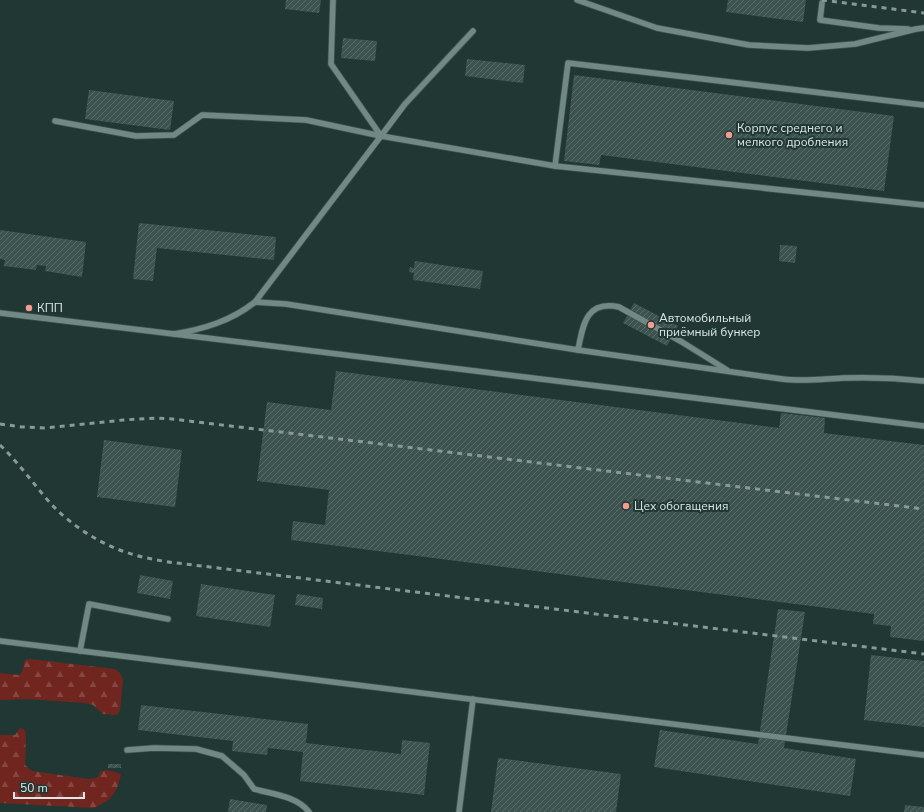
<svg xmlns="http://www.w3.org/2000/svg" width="924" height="812" viewBox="0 0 924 812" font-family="'Nunito Sans',sans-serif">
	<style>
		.forest { fill: url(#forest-firs) }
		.building { fill: url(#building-hatch) }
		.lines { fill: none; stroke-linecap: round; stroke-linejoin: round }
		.service-casing { stroke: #405350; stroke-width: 7 }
		.service { stroke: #718985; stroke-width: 5.5 }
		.rail { stroke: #889996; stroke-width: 3; stroke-dasharray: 5 5; stroke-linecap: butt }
		.poi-dot { fill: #f59c91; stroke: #213733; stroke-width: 1.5 }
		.labels { text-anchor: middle; stroke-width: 4; stroke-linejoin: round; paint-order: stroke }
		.poi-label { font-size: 12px; fill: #dbe8e6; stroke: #213733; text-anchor: start }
	</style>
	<defs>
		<pattern id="forest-firs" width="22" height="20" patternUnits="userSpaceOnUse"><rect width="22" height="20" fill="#71251f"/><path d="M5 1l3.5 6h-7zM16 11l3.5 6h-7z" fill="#854540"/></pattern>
		<pattern id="building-hatch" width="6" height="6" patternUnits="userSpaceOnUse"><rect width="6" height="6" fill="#3d534f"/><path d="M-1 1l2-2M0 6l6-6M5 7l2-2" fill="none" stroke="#586c68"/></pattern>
	</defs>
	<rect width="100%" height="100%" fill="#213733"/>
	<g class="forest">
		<path d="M30,659L115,669L120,673L123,680L120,710L117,715L103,714L93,705L85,703L27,699L0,700V673L19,675L22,672L25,660Z"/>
		<path d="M20,728L24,729L26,734L25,765L32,771L89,779L95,778L99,776L100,772C107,768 114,772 121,774C117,793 112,800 94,808L0,803V735H15Z"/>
	</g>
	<g class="building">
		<path d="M286,0H321L319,13L285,9Z"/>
		<path d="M728,0H806L803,22L726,12Z"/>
		<path d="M343,38L377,41L375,61L341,58Z"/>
		<path d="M467,59L525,65L523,83L465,76Z"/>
		<path d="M574,75L894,116L884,191L601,155L599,165L564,161Z"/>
		<path d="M89,90L174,101L170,130L85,119Z"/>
		<path d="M139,223L276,237L274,260L157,248L153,281L133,279Z"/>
		<path d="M0,230L86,242L82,277L45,271L46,266L37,265L36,270L4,266L5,260L0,259Z"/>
		<path d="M780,245L797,246L795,263L779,261Z"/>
		<path d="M415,261L483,271L480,289L413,280L414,273L409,272L410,267L414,268Z"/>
		<path d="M634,303L678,326L667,346L623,323Z"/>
		<path d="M27,304L33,305L32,312L25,311Z"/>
		<path d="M336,371L779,428L781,413L825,418L824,433L924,445V641L890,637L891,626L873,624L874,614L291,540L293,521L325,525L329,490L257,481L267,402L331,410Z"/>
		<path d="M104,440L182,450L175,507L97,497Z"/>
		<path d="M140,575L173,581L170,599L137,593Z"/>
		<path d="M201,584L275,595L270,627L196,616Z"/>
		<path d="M297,594L323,598L322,609L295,605Z"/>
		<path d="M778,609L805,612L784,748L856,759L850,796L654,767L660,730L758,744Z"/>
		<path d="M871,655L924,661V727L864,720Z"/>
		<path d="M141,705L308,724L306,743L401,754L402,740L430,743L424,795L300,781L303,752L268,748L267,755L232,751L233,741L138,730Z"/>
		<path d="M498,758L621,774L616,812H491Z"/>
		<rect x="108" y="764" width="13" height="4"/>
		<path d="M230,799L267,805L266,812H228Z"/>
		<path d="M905,805L924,807V812H904Z"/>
	</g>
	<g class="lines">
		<g class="service-casing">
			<g id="service">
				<path d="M333,0L331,64L381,136"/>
				<path d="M577,0L657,28L749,45L808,48L855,44L916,29L924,28"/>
				<path d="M822,3L820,20L879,28L908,29"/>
				<path d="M55,121L136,136L174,135L202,115L306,120L381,136L555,166L924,205"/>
				<path d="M555,166L568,63L924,105"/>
				<path d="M255,302L286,304L578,350L782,379C803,382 822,379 843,378C871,377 897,378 924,381"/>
				<path d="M0,313L174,334C204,329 231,321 255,302L381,136L405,104L473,31"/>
				<path d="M174,334L924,426"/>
				<path d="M578,350C583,325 586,300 619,307L682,342L727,370"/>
				<path d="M0,641L924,755"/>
				<path d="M80,651L89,604L168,619"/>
				<path d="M127,750L154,748L196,749L222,756L244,775L254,789C272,794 297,796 309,812"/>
				<path d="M459,812L473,699"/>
			</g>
		</g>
		<use href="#service" class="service"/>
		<g class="rail">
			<path d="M822,0L924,13"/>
			<path d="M0,424L22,427L46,428L123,420L157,418L172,419L924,509"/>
			<path d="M0,445C19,463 34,485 52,505C77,531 112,551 147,558C157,560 167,562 177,563L924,654"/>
		</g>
	</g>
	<g class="poi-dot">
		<circle cx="729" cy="135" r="4"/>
		<circle cx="29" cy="308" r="4"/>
		<circle cx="651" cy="325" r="4"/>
		<circle cx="626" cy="506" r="4"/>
	</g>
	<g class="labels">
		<g class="poi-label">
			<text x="737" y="132">Корпус среднего и<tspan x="737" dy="14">мелкого дробления</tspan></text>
			<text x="37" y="312">КПП</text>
			<text x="659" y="322">Автомобильный<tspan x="659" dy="14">приёмный бункер</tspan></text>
			<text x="634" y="510">Цех обогащения</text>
		</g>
	</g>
	<path d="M14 792v6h70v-6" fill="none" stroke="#dbe8e6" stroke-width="2"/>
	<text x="20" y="792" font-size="12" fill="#dbe8e6" stroke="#213733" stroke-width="3" paint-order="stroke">50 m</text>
</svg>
